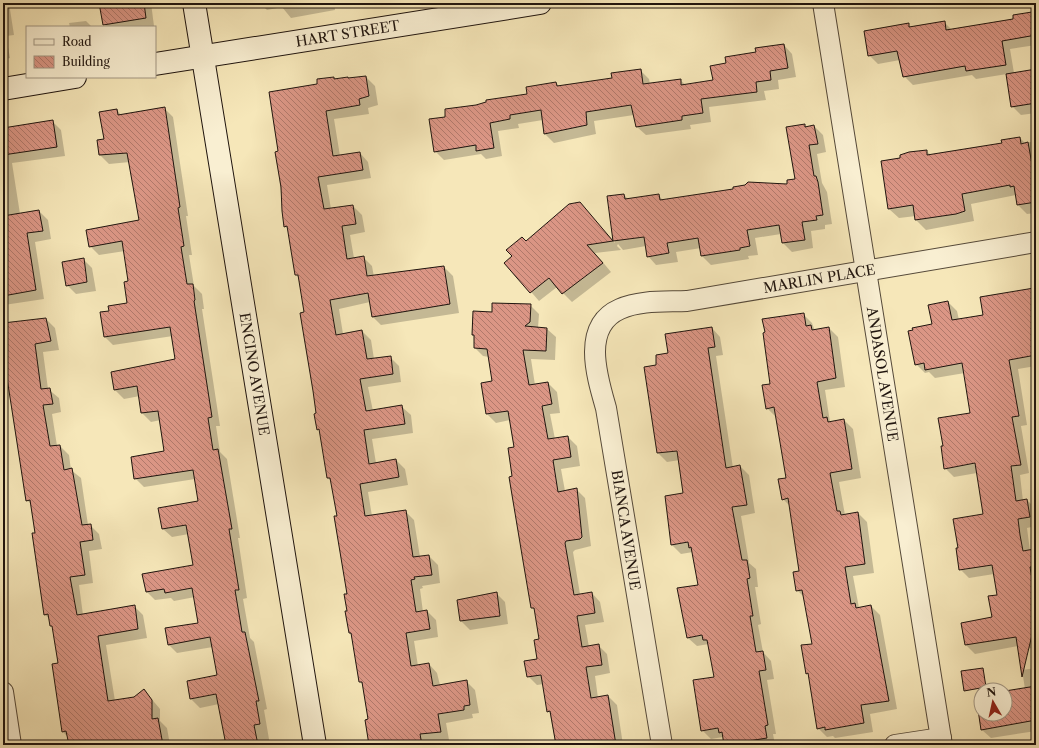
<svg xmlns="http://www.w3.org/2000/svg" width="1039" height="748" viewBox="0 0 1039 748" font-family="'Libre Caslon Text',serif">
	<style>
		.shadow { fill: #0003 }
		.building { fill: url(#building-back-hatch); stroke: #1f140e }
		.lines { fill: none; stroke-linecap: round; stroke-linejoin: round }
		.street-casing { stroke: #554939; stroke-width: 22 }
		.secondary-casing { stroke: #1f140e; stroke-width: 24 }
		.street { stroke: #f9efd2; stroke-width: 20 }
		.secondary { stroke: #f9efd2; stroke-width: 22 }
		.labels { text-anchor: middle; stroke-width: 3; stroke-linejoin: round; paint-order: stroke }
		.street-label { font-size: 14px; fill: #1f140e; stroke: #f9efd2 }
	</style>
	<defs>
		<pattern id="building-back-hatch" width="6" height="6" patternUnits="userSpaceOnUse"><rect width="6" height="6" fill="#db9685"/><path d="M-1 5l2 2M0 0l6 6M5-1l2 2" fill="none" stroke="#b1796b"/></pattern>
	</defs>
	<rect width="100%" height="100%" fill="#f6e7b9"/>
	<filter id="stains"><feTurbulence type="fractalNoise" baseFrequency=".005" numOctaves="4"/><feColorMatrix values="0 0 0 0 .2 0 0 0 0 .09 0 0 0 0 .02 0 0 0 .5 -.17"/></filter>
	<radialGradient id="worn" r=".72"><stop offset=".6" stop-color="#630" stop-opacity="0"/><stop offset="1" stop-color="#630" stop-opacity=".3"/></radialGradient>
	<g class="shadow">
		<path d="M3,3H9L14,35L6,36L10,58L3,60Z"/>
		<path d="M100,3H151L154,26L107,27L104,24Z"/>
		<path d="M260,3H334L335,10L291,18L282,7L267,10Z"/>
		<path d="M1036,13V45L1010,49L1014,73L1036,70V113L1021,115L1012,106L1007,74L976,79L972,75L913,85L904,76L900,60L878,64L869,55L908,25L911,28L944,22L952,30L1014,20V16Z"/>
		<path d="M86,21L92,27H70L69,23Z"/>
		<path d="M784,45L792,54L796,77L778,80L779,89L764,91L766,100L709,107L711,122L690,125L691,129L646,135L637,127L634,115L594,121L596,134L554,143L545,134L543,120L518,124L519,128L498,131L502,156L486,159L481,154L444,160L435,151L446,118L476,106L528,95L556,83L559,86L613,79L640,70L649,79L650,84L680,80L686,85L714,81L727,64Z"/>
		<path d="M366,77L375,86L378,105L368,108L369,114L334,119L340,156L360,153L368,162L371,178L327,185L331,209L353,206L362,215L365,232L350,235L354,258L363,257L372,266L374,277L444,267L453,276L459,313L381,325L372,316L370,302L339,309L343,334L362,331L371,340L374,359L390,357L399,366L401,382L368,387L373,411L402,407L411,415L413,433L372,439L376,463L396,460L405,469L408,485L368,492L372,516L405,511L414,520L420,557L429,556L438,565L440,583L422,586L423,588L420,589L423,612L427,611L436,620L438,637L414,641L418,666L429,664L437,673L440,685L466,681L475,690L479,713L472,714L473,718L446,723L449,740L428,743L429,745H370V720L364,686L360,682L352,636L350,633L348,594L338,516L332,482L328,478L321,432L318,429L305,313L299,278L296,275L288,229L285,226L276,153L280,152L318,85L334,78L349,79Z"/>
		<path d="M164,108L173,117L188,216H186L192,255H189L194,286L202,294L204,309H202L220,426H216L220,452L227,459L240,538H238L247,598L243,599L250,638L254,642L267,709L264,710L270,745H188L225,739L219,704L200,708L191,699L188,681L218,676L213,647L177,653L168,644L199,623L195,597L174,601L171,598L155,600L147,592L194,565L189,534L172,537L163,529L199,502L195,479L144,487L135,478L165,452L161,420L151,422L142,413L140,396L124,399L115,390L112,373L176,360L173,336L113,345L104,336L110,311L128,304L130,282L125,251L99,255L90,246L140,221L130,162L109,164L100,155L98,141L105,140L117,110L121,115Z"/>
		<path d="M52,121L61,130L65,156L12,163L20,214L39,211L48,220L51,239L35,242L44,299L4,305L3,132Z"/>
		<path d="M804,125L807,127L814,126L823,135L826,152L817,154L822,183L827,192L832,224L825,225V229L811,231L813,248L792,252L783,243L781,234L755,238L758,255L748,256L749,259L711,265L702,256L701,248L676,252L678,262L656,265L648,256L646,246L623,250L618,244L617,246L621,250L595,253L611,272L572,302L557,287L539,301L506,263L526,242L580,203L615,243L608,197L624,195L628,199L658,195L664,201L788,185L796,180Z"/>
		<path d="M1020,138L1025,143L1036,141V213L1027,214L1018,205L1016,195L971,204L974,221L926,230L916,220V216L899,218L889,209L901,159L926,151L931,155L1003,144Z"/>
		<path d="M83,259L92,268L96,291L76,294L67,285Z"/>
		<path d="M1034,289L1036,292V366L1018,369L1027,425L1021,426L1029,473L1020,475L1023,501L1027,500L1036,509V526L1027,528L1030,551L1034,550L1036,552V647L1026,649L1023,645L975,654L966,645L962,624L993,618L998,596L994,574L969,578L960,569L959,549L984,515L977,473L954,477L945,468L944,447L971,414L965,373L935,378L929,372L925,373L916,364L933,325L948,302L957,311L959,320L984,316Z"/>
		<path d="M530,305L539,314L538,328L547,329L556,337L555,360L531,359L535,385L548,383L557,392L560,413L550,414L555,439L568,437L577,446L580,466L561,469L565,491L576,489L585,498L591,546L575,550L573,552L580,594L592,593L600,602L604,622L585,625L589,647L598,645L607,654L610,673L595,676L598,698L608,696L617,705L623,745H556L544,684L537,685L528,676L538,660L540,640L535,610L532,608L514,477L515,448L510,420L496,423L487,414L493,382L489,357L483,356L475,348V337L473,335L493,313Z"/>
		<path d="M803,314L812,323L815,331L829,328L838,337L845,387L825,390L830,422L844,420L853,429L861,478L839,482L845,515L858,513L867,522L874,573L853,576L859,608L871,606L880,615L897,709L870,714L873,732L835,738L833,736L827,737L818,728L809,676L807,673L813,644L805,598L797,590L800,571L790,506L783,499L787,479L776,417L767,408L772,385Z"/>
		<path d="M46,319L55,328L59,350L43,352L48,389L59,398L61,412L52,414L57,446H60L69,455L71,470L81,478L88,525H90L99,534L102,549L89,551L93,583L79,585L83,615L134,606L143,615L147,638L106,645L115,701L135,698L144,690L160,709V721L167,728L170,745H70L68,737L63,732L59,664L53,627L50,619L45,615L36,534L31,504L27,500L3,343V324Z"/>
		<path d="M712,328L720,337L723,355L716,356L733,468L740,466L749,475L755,513L741,516L749,563L756,569L758,587H755L761,624L758,625L763,652L771,661L774,679L767,680L776,734H773L775,745H725L723,737L711,739L702,730L715,677L709,644L697,646L688,638L700,586L693,552L681,554L672,545L666,497L684,494L680,460L667,462L658,453L657,366L669,353Z"/>
		<path d="M496,593L505,602L508,624L470,630L461,621L458,601Z"/>
		<path d="M1036,668V731L991,738L982,730L977,697L981,696V714H1005V692L1025,689L1022,670Z"/>
	</g>
	<g class="building">
		<path d="M99,3H144L146,18L103,25Z"/>
		<path d="M1032,12L1036,35L1002,41L1006,65L966,71L965,66L903,77L897,51L868,56L864,31L909,23V27L945,21L946,30L1013,19V15Z"/>
		<path d="M784,44L788,68L770,71L771,80L756,82L757,92L701,99L703,113L682,116V120L636,127L631,105L586,112L587,125L544,134L541,110L510,115V119L490,123L494,148L476,151V145L434,152L429,119L445,117V109L476,105L486,102V100L527,94L526,87L556,82L557,86L612,78L611,73L641,69L643,84L681,79V85L713,80L710,66L726,63L725,57L756,52L755,48Z"/>
		<path d="M1036,69V103L1011,107L1006,74Z"/>
		<path d="M366,76L369,96L359,99L360,105L326,111L333,156L360,152L363,170L318,177L324,209L353,205L356,224L342,226L347,259L364,256L367,276L444,266L450,304L372,317L368,293L330,300L336,335L362,330L367,359L391,356L393,374L360,379L366,411L402,405L405,424L364,430L369,464L396,459L399,477L360,484L365,516L406,510L413,557L429,555L432,575L414,577L415,579L411,580L416,612L427,610L430,629L406,633L411,666L429,663L433,686L467,680L470,705L464,706V710L438,714L441,732L420,734L422,745H369L365,720L368,719L362,682H359L351,633H349L345,611H347L344,594H347L334,516H337L330,478H327L319,429L317,430L314,414L316,413L313,391L300,313L304,312L298,275H295L287,226L284,227L282,211L281,187L275,152L278,151L269,92L317,84V79L334,77V79L348,77V78Z"/>
		<path d="M165,107L180,207L178,208L184,246L181,247L187,284H193L195,300L194,301L212,417L208,418L213,450L218,449L232,529H229L239,590H235L242,632H245L259,701H256L260,724L254,725L258,745H226L216,694L190,699L187,681L217,675L210,637L168,645L165,628L198,623L192,588L165,593L164,589L146,592L142,574L193,565L186,525L162,529L158,508L198,501L193,470L134,479L131,457L164,451L158,411L141,413L137,386L114,390L111,372L175,359L170,327L104,337L100,312L109,311L108,306L127,303L124,282L128,281L122,241L89,247L86,230L139,220L127,153L99,155L97,140L104,139L99,112L117,109L118,115Z"/>
		<path d="M53,120L57,147L3,155V128Z"/>
		<path d="M805,124V127L814,125L818,144L809,145L814,176H816L818,182L823,215L816,216L817,220L802,222L805,240L782,243L779,225L747,230L750,246L740,248V250L701,256L698,238L667,243L669,253L647,257L644,237L613,241L607,196L624,194L625,199L659,194L660,200L733,189V187L745,185L748,182L787,184V180L795,179L786,127Z"/>
		<path d="M1020,137L1021,144L1028,142L1034,176L1036,175V202L1017,205L1014,186L1010,187V185L962,194L965,211L956,214L915,220L913,205L888,209L881,161L900,158V155L909,152L927,150V155L1002,143L1001,140Z"/>
		<path d="M580,202L613,241L587,245L603,263L562,294L549,278L530,293L504,263L512,256L506,250L522,237L526,241L569,204Z"/>
		<path d="M39,210L43,231L27,233L36,290L3,296V216Z"/>
		<path d="M84,258L87,282L66,286L62,262Z"/>
		<path d="M1034,288L1036,302V355L1009,360L1019,416L1012,417L1021,465L1011,466L1016,501L1027,499L1030,517L1018,519L1020,535L1023,551L1034,549L1036,560V566L1030,567L1036,602V618L1022,677L1016,637L965,645L961,623L992,617L988,596L997,595L992,565L959,570L956,548H958L953,519L983,514L975,463L944,469L941,446H943L938,418L970,413L962,363L925,370L924,363L915,365L908,331L913,330L912,328L932,324L928,305L948,301L952,320L983,315L980,297Z"/>
		<path d="M492,303L531,304L530,322L525,326L547,328L546,351L523,350L529,385L548,382L552,404L542,406L548,439L568,436L571,457L553,460L558,492L577,488L582,537L580,539L566,541L565,543L574,595L592,592L595,613L577,616L582,647L599,644L602,665L586,667L591,698L608,695L616,745H556L550,711L547,712L541,675L527,677L524,661L537,659L534,640L539,639L534,608H531L523,561L509,477L512,476L508,448L514,447L508,411L486,414L481,383L492,381L487,349L474,348V335H472L473,311L492,312Z"/>
		<path d="M804,313L806,326L811,325L812,330L829,327L836,378L817,382L823,418L827,417L828,422L844,419L852,469L830,473L837,511H840L841,515L858,512L865,564L845,567L851,604L855,603L856,608L871,605L889,701L861,705L864,723L825,730V727L817,729L808,673L806,674L801,645L812,644L802,590L796,591L793,572L799,571L788,498L782,500L778,479L786,478L774,407L766,409L762,385L770,384L763,333L765,332L762,319Z"/>
		<path d="M46,318L51,341L35,344L41,389L50,388L53,404L43,405L50,446L60,445L64,470L72,468L82,525L91,524L93,540L80,542L85,575L70,577L77,615L135,605L138,629L98,636L108,701L134,697L144,689L152,700V719L158,718L163,745H69L66,731L62,732L52,664L58,663L52,626H50L48,614L44,615L32,533H35L30,500L26,501L3,352V323Z"/>
		<path d="M712,327L715,347L708,348L726,468L740,465L747,505L732,507L742,560H747L750,578L747,579L753,616H750L756,652L763,651L766,670L759,671L768,725L765,726L767,738L724,745L722,732L719,733L718,728L701,731L693,680L714,677L707,640H703L702,635L687,638L677,588L698,585L691,547L689,548L688,542L671,545L665,496L683,493L677,451L657,453L644,367L656,365V355L668,353L665,334Z"/>
		<path d="M497,592L500,616L460,621L457,600Z"/>
		<path d="M983,668L986,687L964,691L961,671Z"/>
		<path d="M1036,686V720L981,730L976,696L981,695V714H1005V691Z"/>
	</g>
	<g class="lines">
		<g class="street-casing">
			<g id="street">
				<path id="s1" d="M823,3L942,745"/>
				<path d="M3,692L11,745"/>
				<path id="s2" d="M662,745L606,408C597,377 581,326 620,309C640,300 666,302 687,301L1036,242"/>
				<path d="M895,745L941,738"/>
			</g>
		</g>
		<g class="secondary-casing">
			<g id="secondary">
				<path id="s3" d="M194,3L315,745"/>
				<path id="s4" d="M155,64L540,3"/>
				<path d="M3,89L75,77"/>
			</g>
		</g>
		<use href="#street" class="street"/>
		<use href="#secondary" class="secondary"/>
	</g>
	<g class="labels">
		<g class="street-label">
			<text dy="5" stroke="none"><textPath href="#s4" startOffset="195">HART STREET</textPath></text>
			<text dy="5" stroke="none"><textPath href="#s2" startOffset="654">MARLIN PLACE</textPath></text>
			<text dy="5" stroke="none"><textPath href="#s3" startOffset="376">ENCINO AVENUE</textPath></text>
			<text dy="5" stroke="none"><textPath href="#s1" startOffset="376">ANDASOL AVENUE</textPath></text>
			<text transform="translate(626 530) rotate(81)" y="5">BIANCA AVENUE</text>
		</g>
	</g>
	<rect width="1039" height="748" fill="none" stroke="#f6e7b9" stroke-width="16"/>
	<rect x="4" y="4" width="1031" height="740" fill="none" stroke="#1f140e" stroke-width="2"/>
	<rect x="8" y="8" width="1023" height="732" fill="none" stroke="#1f140e"/>
	<rect x="26" y="26" width="130" height="52" fill="#f9efd2" stroke="#a29784"/>
	<rect x="34" y="39" width="20" height="6" fill="#f9efd2" stroke="#a29784"/>
	<text x="62" y="46" font-size="12" fill="#1f140e">Road</text>
	<rect x="34" y="56" width="20" height="12" fill="url(#building-back-hatch)" stroke="#a29784"/>
	<text x="62" y="66" font-size="12" fill="#1f140e">Building</text>
	<g transform="translate(993 702) rotate(351)"><circle r="19" fill="#f9efd2" stroke="#a29784"/>
	<path d="M0-3L7 15L0 10L-7 15Z" fill="#8f2418"/>
	<text y="-6" font-size="11" font-weight="bold" text-anchor="middle" fill="#1f140e">N</text>
	</g>
	<rect width="100%" height="100%" filter="url(#stains)"/>
	<rect width="100%" height="100%" fill="url(#worn)"/>
</svg>
